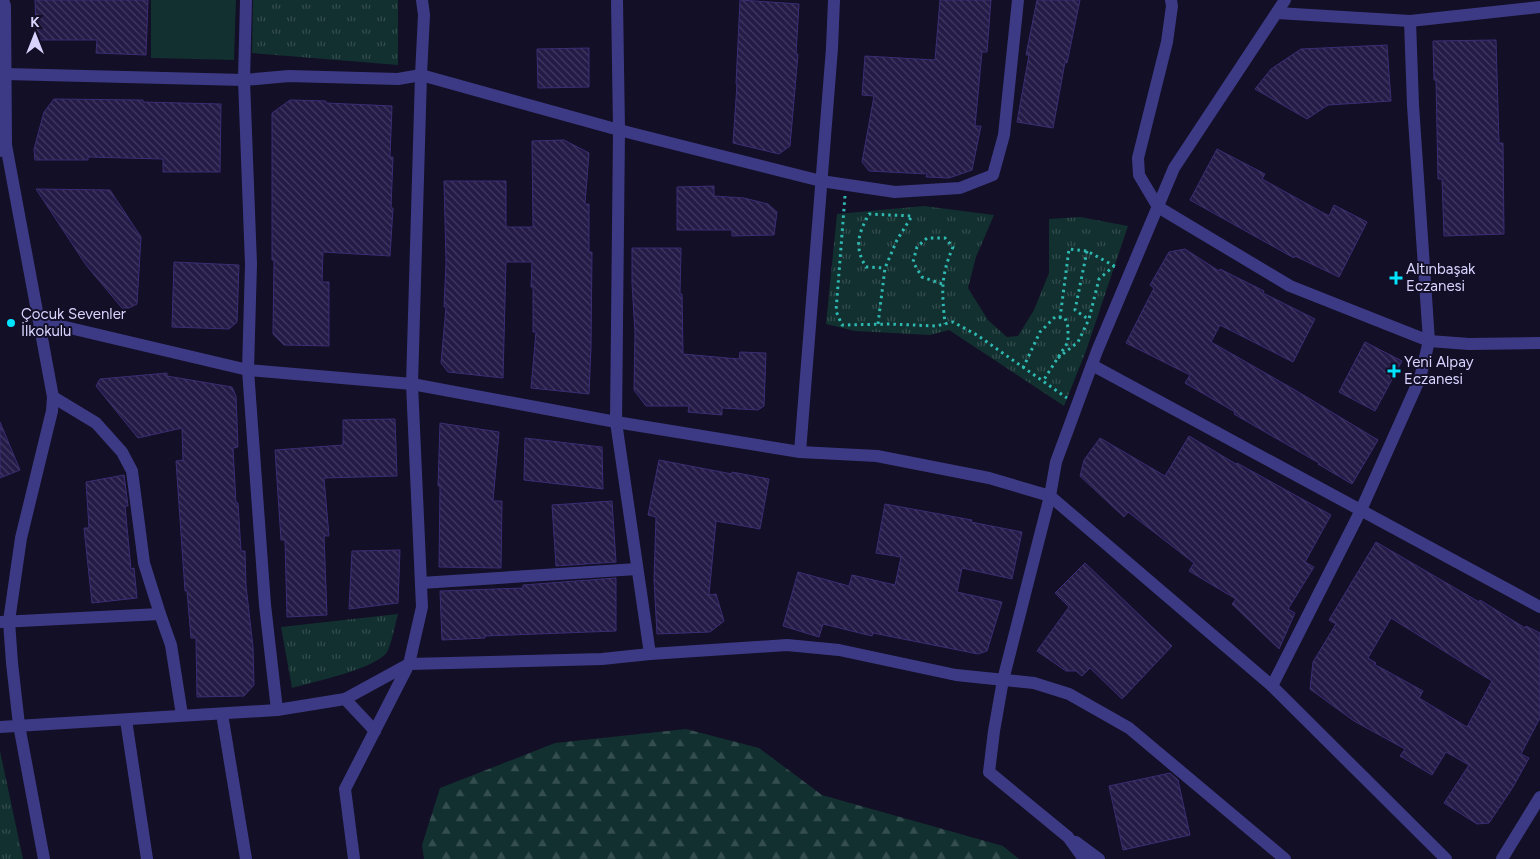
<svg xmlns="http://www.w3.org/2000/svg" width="1540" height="859" viewBox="0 0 1540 859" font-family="Figtree,sans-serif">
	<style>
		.grass { fill: #12302f }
		.forest { fill: url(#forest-firs) }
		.park { fill: url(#park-tufts) }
		.building { fill: url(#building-back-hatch); stroke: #3b2d73; fill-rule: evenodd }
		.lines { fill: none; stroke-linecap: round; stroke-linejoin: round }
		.path { stroke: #2fb8b0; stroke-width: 3; stroke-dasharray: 2.5 4; stroke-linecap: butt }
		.pedestrian { stroke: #3d3a85; stroke-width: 12 }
		.minor { stroke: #3d3a85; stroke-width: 12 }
		.tertiary { stroke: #3d3a85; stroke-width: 12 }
		.poi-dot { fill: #00e5ff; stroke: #130f26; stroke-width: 2 }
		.labels { text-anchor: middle; stroke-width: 4; stroke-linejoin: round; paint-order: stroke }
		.poi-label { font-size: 15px; fill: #d9d4ff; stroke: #130f26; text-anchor: start }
	</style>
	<defs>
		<pattern id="forest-firs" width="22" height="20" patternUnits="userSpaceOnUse" patternTransform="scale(1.25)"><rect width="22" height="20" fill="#12302f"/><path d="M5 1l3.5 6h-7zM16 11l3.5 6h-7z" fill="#344d4e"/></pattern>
		<pattern id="park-tufts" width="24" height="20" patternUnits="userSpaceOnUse" patternTransform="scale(1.25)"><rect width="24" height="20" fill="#12302f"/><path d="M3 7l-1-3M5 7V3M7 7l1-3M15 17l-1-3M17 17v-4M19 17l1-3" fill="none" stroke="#344d4e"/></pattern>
		<pattern id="building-back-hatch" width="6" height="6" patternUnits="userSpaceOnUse" patternTransform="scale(1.25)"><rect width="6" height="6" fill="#241b47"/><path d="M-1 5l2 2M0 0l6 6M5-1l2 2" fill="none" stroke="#433b63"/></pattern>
	</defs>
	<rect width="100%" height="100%" fill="#130f26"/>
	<path class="grass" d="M151,0H236L234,60L151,58Z"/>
	<path class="forest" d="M686,729L759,748L822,795L1003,846L1019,859H424L422,845L440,788L555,743Z"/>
	<g class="park">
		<path d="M253,0H398V65L252,53Z"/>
		<path d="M924,206L994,215L976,257L968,288L988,320L1007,337L1018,336L1034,310L1049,273V219L1080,217L1128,226L1086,351L1064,406L949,330L930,335L855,331L826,324L837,214Z"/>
		<path d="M398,614C395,624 392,643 387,652C376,669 312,682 292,688L281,627Z"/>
		<path d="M0,751L23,859H0Z"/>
	</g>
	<g class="building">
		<path d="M35,0H148L146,55L96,53L97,40H40L36,31Z"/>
		<path d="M740,0L799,4L796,54H798L790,146L779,154L733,143L737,84H736Z"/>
		<path d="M940,0H991L987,52H982L975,126H981L972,170L949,178L926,177L927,174L869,171L862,162L874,96L862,95L865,56L935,60Z"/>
		<path d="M1037,0H1080L1067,63L1065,62L1053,128L1017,122L1029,55H1026Z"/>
		<path d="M1496,40L1499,143H1503L1504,234L1444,236L1442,179H1438L1436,80H1434L1433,41Z"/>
		<path d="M1387,45L1391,101L1328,105L1307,119L1255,89L1271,69L1301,49Z"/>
		<path d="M589,48V87L538,88L537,49Z"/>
		<path d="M54,99L143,100V102L221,104L220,172H163V159L88,157V160H35L34,149L44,112Z"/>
		<path d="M290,100L326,101V103L392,106L390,157H393L391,208H393L390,256L323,252L322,282H329V346L284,345L273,334L274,260H272V113Z"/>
		<path d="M564,140L589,153L585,204H589V252H592L591,347L589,394L531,388L536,332H533V287H531L532,262H506L503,378L448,372L441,363L446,307H444L446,262L444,181H506V227H533L532,141Z"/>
		<path d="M1217,149L1265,174L1262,179L1329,216L1334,205L1367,222L1339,277L1295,256L1294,258L1190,200Z"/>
		<path d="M714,186V196L744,198L768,204L777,212L774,235L732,236V230H677V187Z"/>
		<path d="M36,189L110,190L141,237L137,304L129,308H122L86,265Z"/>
		<path d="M632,248H681L680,294H682L683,354L739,359L740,352L766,353L764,406L758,410L722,408V415L688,412L689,406H646L634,390L635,333L632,283Z"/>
		<path d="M1185,249L1219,271L1220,269L1264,291L1263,293L1315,319L1293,362L1220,325L1211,342L1295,390L1378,440L1352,484L1318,464L1319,463L1234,414L1235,412L1185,383L1190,375L1126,343L1154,288L1150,285L1169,252Z"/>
		<path d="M174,262L239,265L237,322L229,329L172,327Z"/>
		<path d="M1365,342L1402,361L1375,411L1339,392Z"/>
		<path d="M167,373V376L232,387L236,396L238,447L233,448L236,503H238L241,551H245L246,586L253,647L254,685L244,696L197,697L196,638H191L187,591H185L176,461L183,460L182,428L138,438L96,386L100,379Z"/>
		<path d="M395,419L397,476L324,478L329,536H324L327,615L287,617L285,540H281L275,450L343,445V420Z"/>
		<path d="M0,422L20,470L0,478Z"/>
		<path d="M440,423L499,432L493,501H502L501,568L439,567L440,486H438Z"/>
		<path d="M1189,436L1236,464L1237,463L1331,515L1305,562L1314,567L1288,609L1295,613L1279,649L1232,604L1236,599L1189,571L1194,563L1128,512L1124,517L1080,476L1084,460L1100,438L1165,476Z"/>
		<path d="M525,438L602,447L603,489L524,480Z"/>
		<path d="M659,460L732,474V472L769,479L760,529L716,521L709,595L716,594L724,621L710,632L657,634L654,580L656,517L648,515Z"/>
		<path d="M124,475L128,506H125L131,569L134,568L137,598L92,603L84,528H89L86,482Z"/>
		<path d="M612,501L616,562L556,566L552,505Z"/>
		<path d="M885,504L972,520L971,522L1022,532L1012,579L962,568L957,592L1002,602L987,651L978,654L873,633L872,636L823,624L819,637L783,626L798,572L849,586L852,575L895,585L901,557L876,553Z"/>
		<path d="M1376,542L1479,602L1480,600L1525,628L1526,626L1540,633V718L1521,754L1529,758L1513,787L1489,823L1477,824L1444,803L1469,765L1446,752L1432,775L1400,756L1405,749L1354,721L1310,689L1313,662L1336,624L1329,620ZM1391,618L1492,681L1467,727L1419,698L1423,691L1374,664L1376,663L1368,658Z"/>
		<path d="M400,550L398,603L349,609L352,551Z"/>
		<path d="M1085,563L1172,646L1122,699L1090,668L1082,676L1076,671H1066L1037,651L1069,607L1055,593Z"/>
		<path d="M616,578V631L485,636V638L442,640L440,591L523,588V585Z"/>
		<path d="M1170,773L1178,780L1190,835L1123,850L1109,786Z"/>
	</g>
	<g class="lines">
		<g class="path">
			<path d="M845,196L836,311L842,325L890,324L936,326L953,322L977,335L1067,398"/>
			<path d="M1087,251L1075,310L1088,319"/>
			<path d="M942,284L922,277L913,262L917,247L927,238H945L953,247C940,277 942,293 945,324"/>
			<path d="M1060,318L1069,249L1087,251L1118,268"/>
			<path d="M878,324L885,268L897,240L912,216L869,214C858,234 854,247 866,267L885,268"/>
			<path d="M1058,358L1078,342L1089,319L1099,279L1114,266"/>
			<path d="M1023,368L1040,332L1055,317L1065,318L1068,327V342L1043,381"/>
		</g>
		<path class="pedestrian" d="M244,80L246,0"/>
		<g class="minor">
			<path d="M617,0L619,130L616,422L650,654"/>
			<path d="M1171,0L1172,6L1167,42L1138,158L1139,175L1158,207L1290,286L1429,341L1469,344L1540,343"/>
			<path d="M1277,13L1410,21L1540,7"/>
			<path d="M6,74L244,80L289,76L398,79L421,75L619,130L821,181L895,192L960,188L993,175L1004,135L1018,0"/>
			<path d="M244,80L251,264L248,370L265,605L277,710"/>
			<path d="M6,145L53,397L52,411L21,538L9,621L12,663L19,725L44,859"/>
			<path d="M40,321L248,370L412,384L616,422L800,452L877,456L989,478L1050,496L1272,686L1446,859"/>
			<path d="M1092,365L1540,607"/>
			<path d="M53,397L96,423L122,452L132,471L144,563L160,614"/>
			<path d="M800,452L832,48L834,0"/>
			<path d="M421,583L637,569"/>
			<path d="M0,622L160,614L171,645L182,715"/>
			<path d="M1272,686L1361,510L1420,378L1429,341L1413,105L1410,21"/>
			<path d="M345,699L375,731"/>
			<path d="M222,714L246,859"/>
			<path d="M126,720L147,859"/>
			<path d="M0,727L277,710L345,699L409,664L422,607L412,384L421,75L424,15L422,0"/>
			<path d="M1076,842L1099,859"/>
			<path d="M354,859L345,789L409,664L602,659L650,654L787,645L839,650L956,675L1034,683L1069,694L1129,728L1285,859"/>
			<path d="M1084,859L1068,837L989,772L994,731L1003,680L1050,496L1056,462L1097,351L1174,168L1285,0"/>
			<path d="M1502,859L1540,797"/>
		</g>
		<path class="tertiary" d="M0,151L6,145L5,6L3,0"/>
	</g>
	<g class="poi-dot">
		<path d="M1393.5 270.5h5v5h5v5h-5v5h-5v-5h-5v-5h5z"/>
		<circle cx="11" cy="323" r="5"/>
		<path d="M1391.5 363.5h5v5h5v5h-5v5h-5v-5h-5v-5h5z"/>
	</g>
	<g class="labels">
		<g class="poi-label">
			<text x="1406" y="274">Altınbaşak<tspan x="1406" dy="17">Eczanesi</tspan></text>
			<text x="21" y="319">Çocuk Sevenler<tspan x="21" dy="17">İlkokulu</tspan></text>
			<text x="1404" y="367">Yeni Alpay<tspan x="1404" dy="17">Eczanesi</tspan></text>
		</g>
	</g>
	<g transform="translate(35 35)" stroke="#130f26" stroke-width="4" paint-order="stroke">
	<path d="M0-4L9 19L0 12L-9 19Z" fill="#d9d4ff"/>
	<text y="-8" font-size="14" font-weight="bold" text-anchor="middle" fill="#d9d4ff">K</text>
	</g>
</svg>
